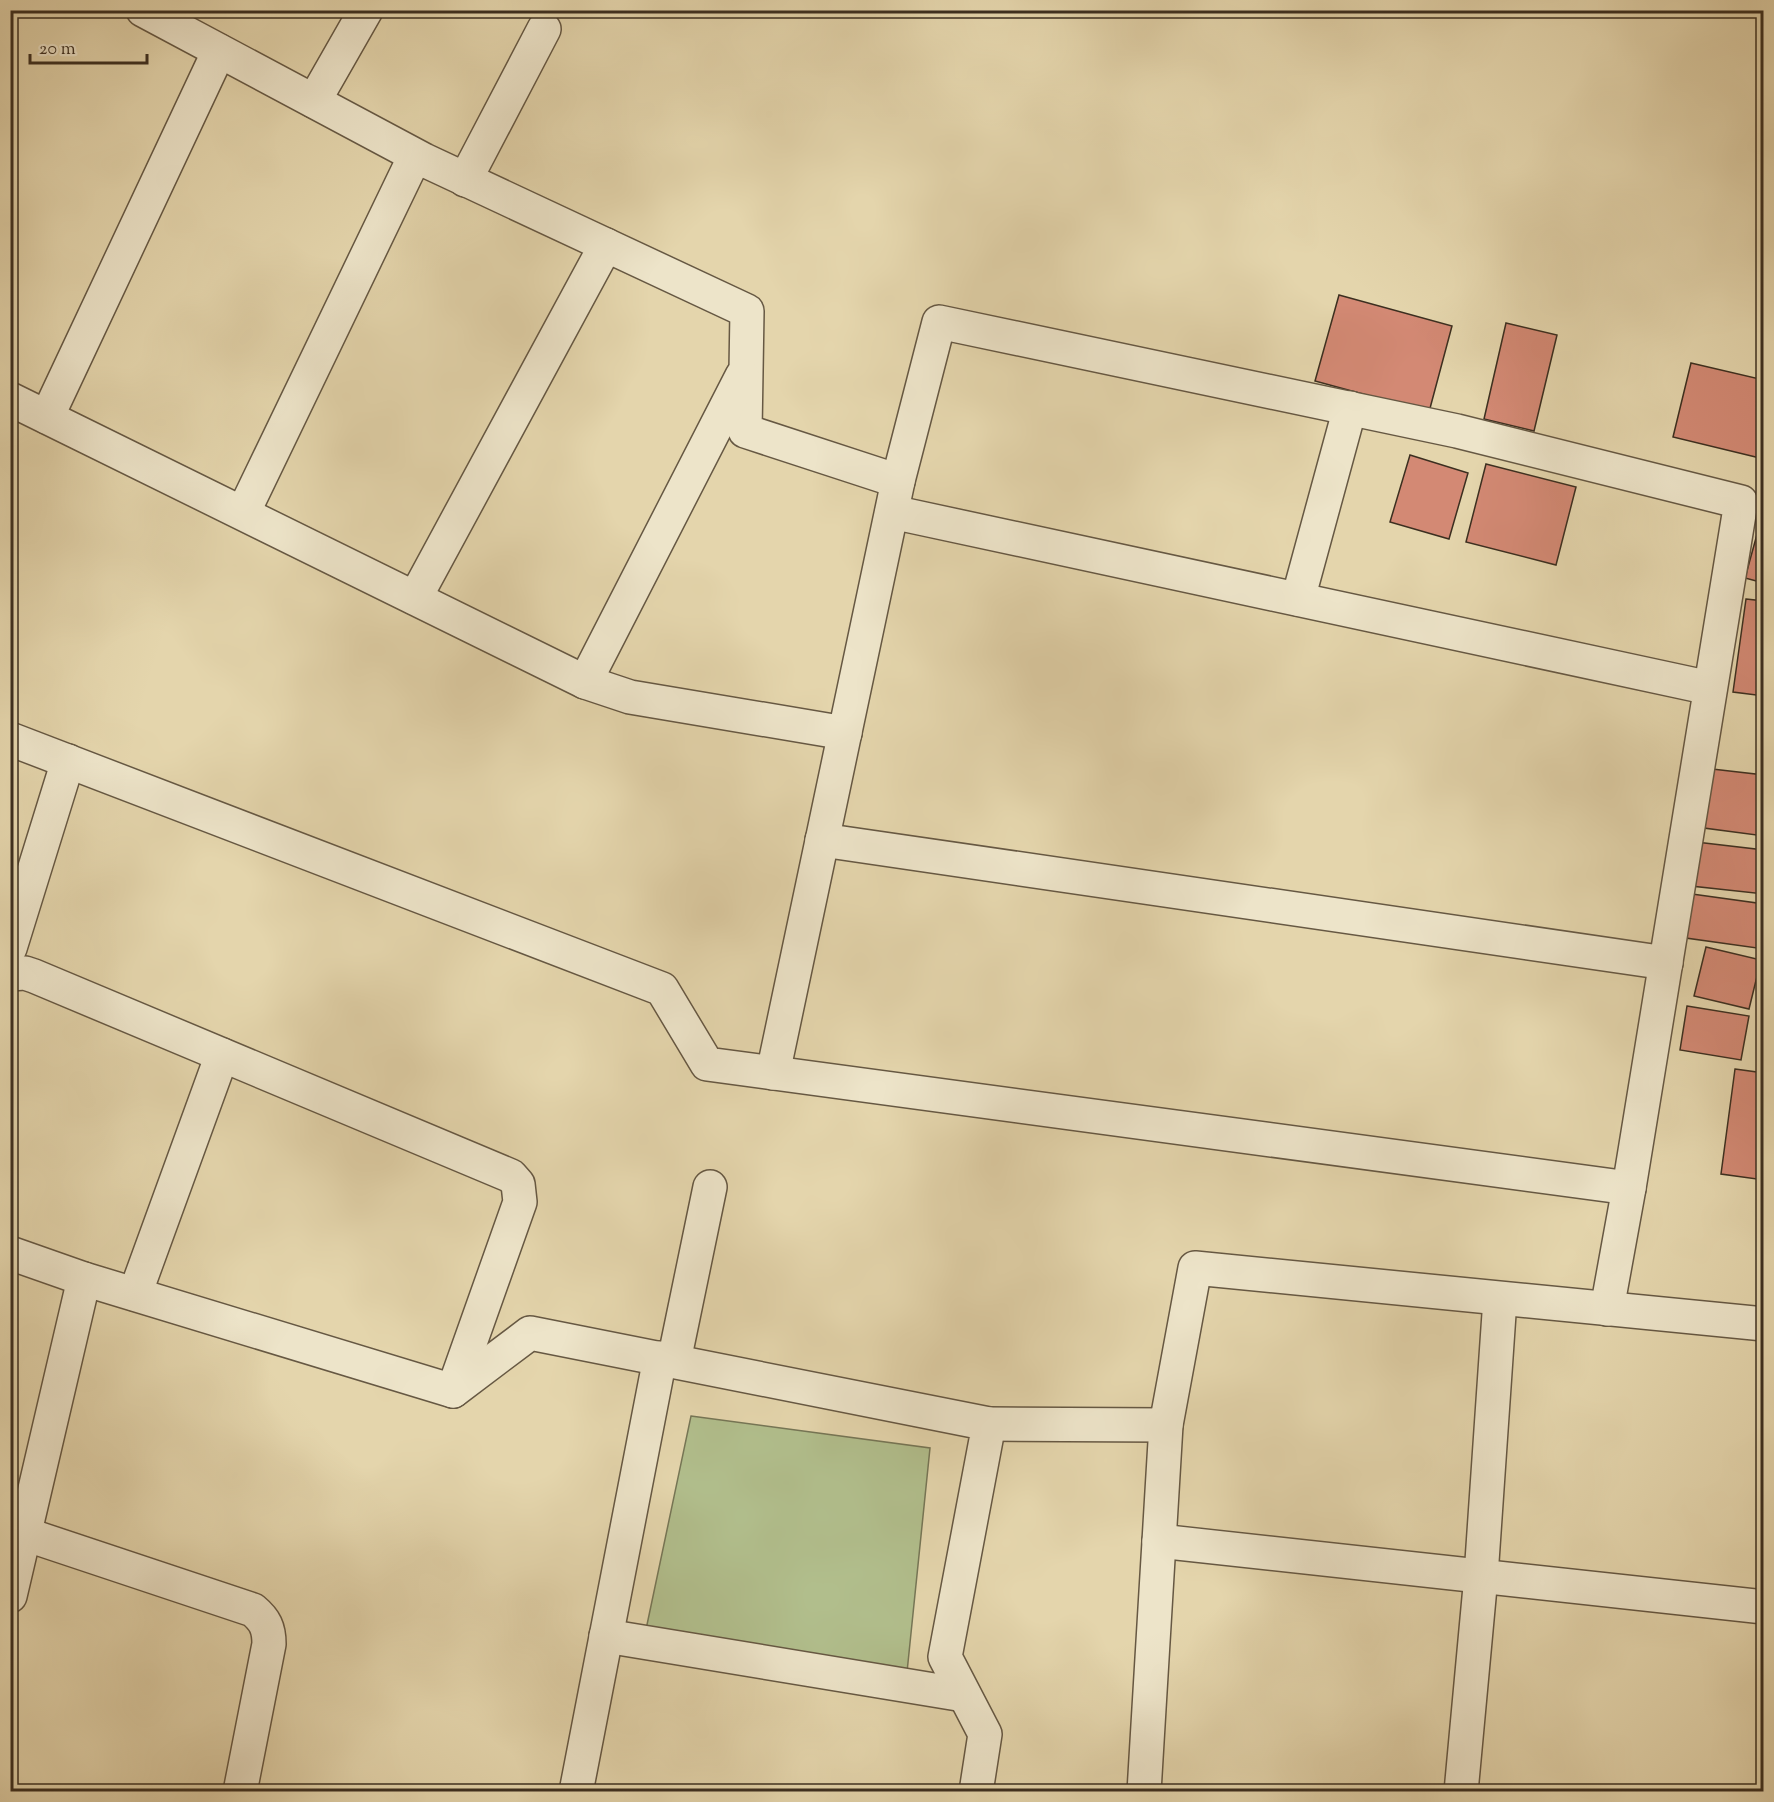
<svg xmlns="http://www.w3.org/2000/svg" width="1774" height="1802" viewBox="0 0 1774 1802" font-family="'Sorts Mill Goudy',serif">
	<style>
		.green { fill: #b1be8c; stroke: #767656; stroke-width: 1.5 }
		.building { fill: #d38974; stroke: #3c2f20; stroke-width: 1.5 }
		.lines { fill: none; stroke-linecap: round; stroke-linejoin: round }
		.minor-casing { stroke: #665843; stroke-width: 36 }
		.minor { stroke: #ede4c9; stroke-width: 33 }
	</style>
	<rect width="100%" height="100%" fill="#e4d5ac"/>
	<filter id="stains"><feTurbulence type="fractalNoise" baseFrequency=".00333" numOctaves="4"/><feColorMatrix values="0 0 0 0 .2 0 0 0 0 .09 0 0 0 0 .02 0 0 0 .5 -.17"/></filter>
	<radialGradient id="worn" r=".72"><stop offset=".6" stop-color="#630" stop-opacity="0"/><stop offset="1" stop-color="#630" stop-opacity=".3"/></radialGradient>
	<path class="green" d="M691,1416L930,1448L906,1682L644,1639Z"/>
	<g class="building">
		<path d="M1339,295L1452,326L1429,412L1315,381Z"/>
		<path d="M1506,323L1557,335L1534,431L1484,419Z"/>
		<path d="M1691,363L1764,380V459L1673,437Z"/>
		<path d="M1410,455L1468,473L1449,539L1390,522Z"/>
		<path d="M1486,464L1576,487L1556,565L1466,542Z"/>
		<path d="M1764,509V583L1745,578Z"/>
		<path d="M1746,599L1764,601V696L1733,692Z"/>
		<path d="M1712,769L1764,775V836L1704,828Z"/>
		<path d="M1696,842L1764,850V894L1691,886Z"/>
		<path d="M1692,894L1764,904V949L1686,938Z"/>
		<path d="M1706,947L1761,960L1749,1009L1694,996Z"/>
		<path d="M1687,1006L1749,1016L1741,1060L1680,1050Z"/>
		<path d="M1735,1069L1764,1073V1180L1721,1174Z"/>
	</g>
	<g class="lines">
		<g class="minor-casing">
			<g id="minor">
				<path d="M143,10L424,160L747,311L745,431L898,481"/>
				<path d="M314,101L366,10"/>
				<path d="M465,180L544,29"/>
				<path d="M10,399L585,682L630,697L845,733"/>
				<path d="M47,417L219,51"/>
				<path d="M892,512L1710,688"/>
				<path d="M243,513L415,156"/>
				<path d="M415,598L606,245"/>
				<path d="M1298,599L1350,408"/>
				<path d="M585,682L742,376"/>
				<path d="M10,739L662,989L707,1064L1629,1188"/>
				<path d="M822,840L1666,963"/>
				<path d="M10,948L68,761"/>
				<path d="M10,974L25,973L34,976L511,1176L518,1184L520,1202L453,1391"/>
				<path d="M773,1073L898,481L939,322L1457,431L1741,502L1629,1188L1607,1309"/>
				<path d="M10,1253L84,1279L453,1391L530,1333L989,1424L945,1657L985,1734L976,1792"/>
				<path d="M135,1294L222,1055"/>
				<path d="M674,1361L710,1187"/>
				<path d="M989,1424L1166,1425L1195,1268L1764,1324"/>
				<path d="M25,1534L253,1610C265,1620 269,1628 269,1644L240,1792"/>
				<path d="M1159,1541L1764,1607"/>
				<path d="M10,1596L84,1279"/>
				<path d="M606,1636L964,1695"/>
				<path d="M576,1792L660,1358"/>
				<path d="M1144,1792L1166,1425"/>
				<path d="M1461,1792L1481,1576L1500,1299"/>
			</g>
		</g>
		<use href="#minor" class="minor"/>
	</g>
	<rect width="1774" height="1802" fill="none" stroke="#e4d5ac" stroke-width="36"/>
	<rect x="12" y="12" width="1750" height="1778" fill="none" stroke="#3c2f20" stroke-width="3"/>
	<rect x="18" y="18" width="1738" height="1766" fill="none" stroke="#3c2f20" stroke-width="1.5"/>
	<path d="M30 54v9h117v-9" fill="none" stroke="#3c2f20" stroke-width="3"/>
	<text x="39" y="54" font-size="18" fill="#3c2f20" stroke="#ede4c9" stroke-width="4.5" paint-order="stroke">20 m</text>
	<rect width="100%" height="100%" filter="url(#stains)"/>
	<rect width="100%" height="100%" fill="url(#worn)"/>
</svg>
